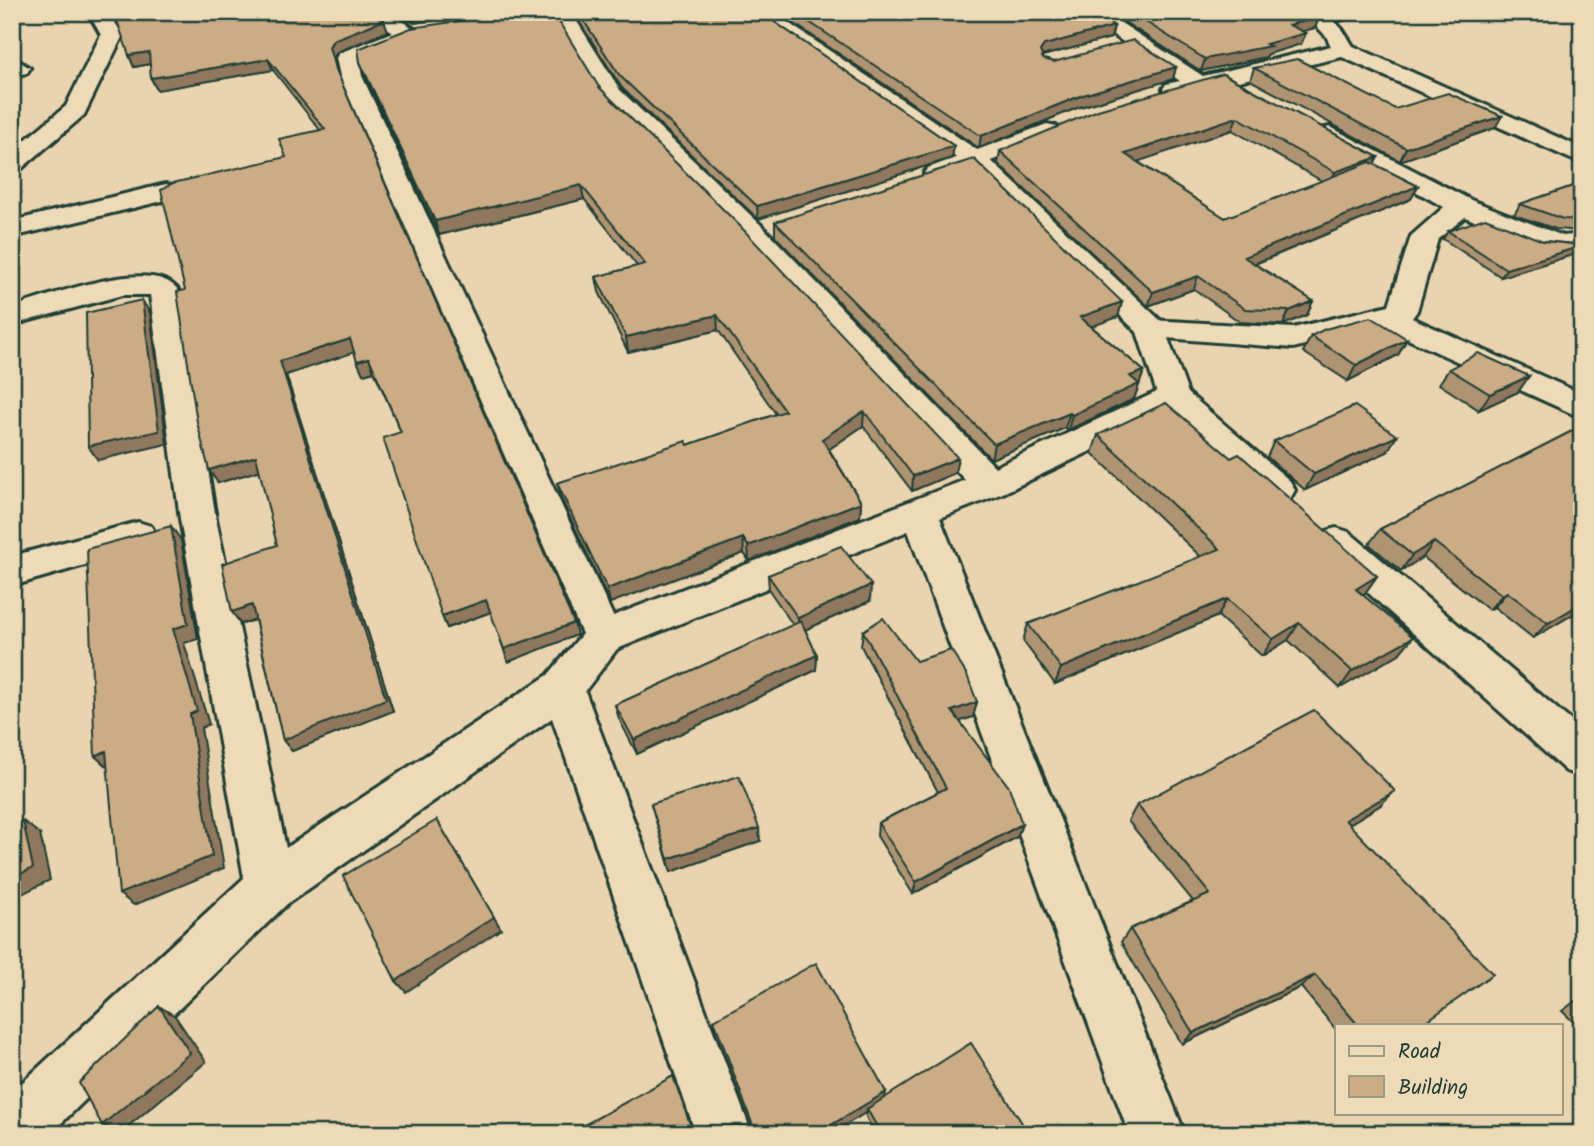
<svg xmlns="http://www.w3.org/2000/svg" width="1594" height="1146" viewBox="0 0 1594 1146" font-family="Kalam,sans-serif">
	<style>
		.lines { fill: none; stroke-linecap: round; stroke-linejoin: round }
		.street-casing { stroke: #1f3d34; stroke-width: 6 }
		.secondary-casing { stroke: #1f3d34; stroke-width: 6 }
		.street { fill: #eddbb8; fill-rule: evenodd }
		.secondary { fill: #eddbb8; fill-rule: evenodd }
		.wall { fill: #af9472; stroke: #1f3d34; stroke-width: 2; fill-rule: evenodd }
		.shaded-wall { fill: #8f785d; stroke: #1f3d34; stroke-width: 2 }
		.building { fill: #ccac85; stroke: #1f3d34; stroke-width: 2 }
	</style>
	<rect width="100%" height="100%" fill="#e9d4af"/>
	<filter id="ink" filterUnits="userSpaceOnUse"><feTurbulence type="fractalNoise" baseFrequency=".0143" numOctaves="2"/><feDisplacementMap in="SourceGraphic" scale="14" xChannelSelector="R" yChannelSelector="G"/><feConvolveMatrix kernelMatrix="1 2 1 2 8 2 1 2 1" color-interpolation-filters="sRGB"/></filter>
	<g filter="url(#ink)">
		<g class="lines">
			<g class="street-casing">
				<g id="street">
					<path d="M88,12H108L123,35L84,115L21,169L12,172V151L66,106L101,35Z"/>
					<path d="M365,12H390L420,33L414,38L359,61L362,76L613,616L965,480L742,238L603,99L551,12H571L620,90L762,226L995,467L1161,390L1173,387L1185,390L1189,398L1185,406L1003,493L940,518L1185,1134H1129L908,531L617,649L585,691L752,1134H696L552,718L287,904L50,1134H12V1092L244,878L180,519L150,295H122L12,325V307C48,297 153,254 179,291L216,519L286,848L548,675L582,634L340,76L336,58L339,53L393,32Z"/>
					<path d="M1080,12H1104L1203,76L1331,46L1326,36L1303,12H1325L1342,29L1353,46L1582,148V164L1342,57L1174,96L1166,94L1163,89L1166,84L1180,81Z"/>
					<path d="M19,61L30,68L27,73L12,76V62Z"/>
					<path d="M1047,124L1056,126L1059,131L1056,136L946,178H928L924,173L928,168Z"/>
					<path d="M1330,127L1471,200L1563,236L1582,234V250C1549,259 1497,229 1465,217L1438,239L1417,311L1412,318L1582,394V418L1379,326L1293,348L1140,336L1136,329L1140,322L1151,320L1293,328L1389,305L1411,236L1444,207L1321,139L1318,134L1321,129Z"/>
					<path d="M166,184L175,186L179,192L175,198L12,237V221Z"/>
					<path d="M138,522L151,526L157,536L151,546L12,586V556Z"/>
				</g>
			</g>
			<g class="secondary-casing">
				<g id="secondary">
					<path d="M748,12H772L986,156L1162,322L1188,393L1290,481L1295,490L1290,499L1277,503L1264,499L1161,406L1137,332L968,166Z"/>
					<path d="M1336,528L1349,532L1582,730V777L1566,771L1323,552L1317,542L1323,532Z"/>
				</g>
			</g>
			<use href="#street" class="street"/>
			<use href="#secondary" class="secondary"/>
		</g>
		<g class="wall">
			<path d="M395,12H490L414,23Z"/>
			<path d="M573,12H760L954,146L952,158L758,219L622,88Z"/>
			<path d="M777,12H1094L1114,26L1111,38L1042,56L1043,59L1054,62L1176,67L1173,79L1077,108L979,148Z"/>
			<path d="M1109,12H1316L1319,17L1315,28L1303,31L1306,33L1301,44L1268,54L1266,57L1201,71Z"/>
			<path d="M1328,12H1374L1339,22Z"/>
			<path d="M388,31L337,52L333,59L336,72L577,635L508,662L491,612L447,628L442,616L401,432L374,371L363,374L354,352L286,375L393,711L292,751L283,740L255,620L241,624L277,545L260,470L218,483L185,290L286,157L320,130L273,70L157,90L151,78L150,64L134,67L129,55Z"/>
			<path d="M360,62L599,87L955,473L912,491L863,426L829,449L861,502L860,517L749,561L744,553L610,603L561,498L557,483L688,445L776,414L718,330L628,352L599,292L596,277L637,266L584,199L439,235L365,75Z"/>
			<path d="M1254,68L1395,109L1495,128L1400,161L1250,80Z"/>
			<path d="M1223,74L1378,157L1374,164L1418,186L1411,199L1255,264L1313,301L1307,315L1283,325L1240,322L1194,289L1148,306L998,164L1000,151ZM1232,130L1322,181L1225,218L1137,161Z"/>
			<path d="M1582,183V231L1556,229L1514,215L1520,204Z"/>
			<path d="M775,222L1122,302L1118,317L1091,326L1144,371L1134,399L1068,430L1065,428L991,459L775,236Z"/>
			<path d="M1448,231L1582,245V249L1579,253L1501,277L1443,239Z"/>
			<path d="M1311,336L1407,339L1398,355L1348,381L1303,352Z"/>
			<path d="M1449,369L1529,376L1518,392L1479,410L1439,384Z"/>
			<path d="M1582,426V609L1533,638L1494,607L1489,610L1423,557L1401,571L1369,544L1380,529Z"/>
			<path d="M1098,435L1231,458L1377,576L1365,593L1362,595L1399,654L1340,688L1288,640L1262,656L1218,616L1055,684L1023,641L1028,624L1201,557L1092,453Z"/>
			<path d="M1274,441L1387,452L1305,490L1267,457Z"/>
			<path d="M768,575L870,601L805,630L817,655L816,670L637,754L619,719L615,705L793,625L769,590Z"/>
			<path d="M863,631L916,661L977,702L973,717L960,721L1022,824L1017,837L913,894L877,836L878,823L938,792L861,646Z"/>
			<path d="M651,804L760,841L671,872Z"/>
			<path d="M1137,805L1379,806L1349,824L1421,1025H1337V1031L1301,987L1182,1044L1121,942L1130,929L1193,901L1128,821Z"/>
			<path d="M1582,996V1030L1562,1011Z"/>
			<path d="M714,1020L886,1092L884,1099L1029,1134H875L866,1117L867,1112L830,1134H568L691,1127L751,1126L716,1032Z"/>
		</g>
		<g class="shaded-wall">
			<path d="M411,12H490L414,23Z"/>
			<path d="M1342,12H1374L1339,22Z"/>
			<path d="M1319,17L1315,28L1285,36L1289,25Z"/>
			<path d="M384,20L388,31L337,52L333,59L338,77L329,47L333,40Z"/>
			<path d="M1114,26L1111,38L1042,56L1040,51L1044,45Z"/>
			<path d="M1306,33L1301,44L1268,54L1266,57L1201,71L1205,59Z"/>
			<path d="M149,52L155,63L134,67L129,55Z"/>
			<path d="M268,59L273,70L157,90L151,78Z"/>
			<path d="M1176,67L1173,79L1077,108L979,148L981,136L1080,96Z"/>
			<path d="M1502,116L1495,128L1400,161L1406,148Z"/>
			<path d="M1237,117L1232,130L1122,167L1125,154Z"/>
			<path d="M954,146L952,158L758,219L757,206Z"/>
			<path d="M1378,157L1372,170L1329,185L1335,172Z"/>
			<path d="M581,185L584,199L439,235L435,221Z"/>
			<path d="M1418,186L1411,199L1239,270L1244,257Z"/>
			<path d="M1582,246V249L1579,253L1501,277L1506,269Z"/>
			<path d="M1198,276L1194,289L1148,306L1153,292Z"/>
			<path d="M142,300L150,313L167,444L98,460L88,446Z"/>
			<path d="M1313,301L1307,315L1283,325L1289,311Z"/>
			<path d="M1122,302L1118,317L1076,332L1080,317Z"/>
			<path d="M717,315L718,330L628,352L626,337Z"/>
			<path d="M350,339L355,352L286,375L393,711L292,751L283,740L280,361Z"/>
			<path d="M1407,339L1398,355L1348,381L1356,365Z"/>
			<path d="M369,358L374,371L363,374L357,361Z"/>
			<path d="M1144,371L1134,399L1068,430L1072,415L1130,376Z"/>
			<path d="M1529,376L1518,392L1479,410L1490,394Z"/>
			<path d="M864,411L863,426L822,454V439Z"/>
			<path d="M1070,413L1065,428L991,459L994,444Z"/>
			<path d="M1397,436L1387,452L1305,490L1314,474Z"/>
			<path d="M256,456L264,469L218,483L209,470Z"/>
			<path d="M958,458L955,473L912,491L913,476Z"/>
			<path d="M861,502L860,517L749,561L748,546Z"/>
			<path d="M171,526L181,540L198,639L184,643L209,724L201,728L224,868L134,905L119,894L190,714L173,629Z"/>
			<path d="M743,538L744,553L610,603L607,589Z"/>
			<path d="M1434,542L1423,557L1401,571L1412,555Z"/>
			<path d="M1377,576L1365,593L1344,606L1356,589Z"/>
			<path d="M871,585L870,601L798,633V618Z"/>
			<path d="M1507,592L1494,607L1489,610L1502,595Z"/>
			<path d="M1227,599L1218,616L1055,684L1061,668Z"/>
			<path d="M486,600L491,612L447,628L442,616Z"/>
			<path d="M1582,603V609L1533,638L1548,623Z"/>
			<path d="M252,605L260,618L241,624L232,612Z"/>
			<path d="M574,623L577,635L508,662L504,649Z"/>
			<path d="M1299,623L1288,640L1262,656L1273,639Z"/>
			<path d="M1413,637L1399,654L1340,688L1352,671Z"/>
			<path d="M817,655L816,670L637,754L634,740Z"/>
			<path d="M977,702L973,717L949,725L952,711Z"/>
			<path d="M106,751L109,769L95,756Z"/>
			<path d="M1395,791L1379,806L1331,835L1345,820Z"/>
			<path d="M437,820L501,929L406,992L396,981Z"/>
			<path d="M23,821L40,834L50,880L12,899V878Z"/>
			<path d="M1022,824L1017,837L913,894L916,882Z"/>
			<path d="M759,828L760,841L671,872L668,859Z"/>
			<path d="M1315,975L1301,987L1182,1044L1193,1033Z"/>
			<path d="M159,1006L175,1016L206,1062L120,1133L102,1125Z"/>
			<path d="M886,1092L883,1102L867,1109V1112L830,1134H816Z"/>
		</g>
		<g class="building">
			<path d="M114,12H373L384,20L333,40L329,47L334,65L574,623L504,649L486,600L442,616L383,438L401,432L369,358L357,361L350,339L280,361L386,699L283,740L252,605L232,612L222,564L277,545L256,456L209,470L197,422L177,292L185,290L161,190L173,183L286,157L279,139L325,129L268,59L151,78L149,52L129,55Z"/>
			<path d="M521,12H553L599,87L739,225L958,458L913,476L864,411L822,439L861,502L748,546L743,538L607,589L557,483L686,441L688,445L785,411L717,315L626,337L596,277L645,264L581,185L435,221L360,62L358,49L411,28Z"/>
			<path d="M578,12H760L954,146L757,206L620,76Z"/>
			<path d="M794,12H1094L1114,26L1044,45L1040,51L1043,59L1054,62L1133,40L1176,67L1080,96L981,136Z"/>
			<path d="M1130,12H1316L1319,17L1289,25L1306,33L1266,44L1270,46L1205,59Z"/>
			<path d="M1297,59L1395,109L1448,93L1502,116L1406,148L1254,68Z"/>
			<path d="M1223,74L1378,157L1335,172L1237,117L1125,154L1225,218L1370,162L1418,186L1244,257L1313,301L1289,311L1245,309L1198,276L1153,292L1000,151L1098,110Z"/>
			<path d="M974,159L1122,302L1080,317L1144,371L1130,376L1139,384L1072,415L1070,413L994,444L775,222Z"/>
			<path d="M1582,183V220L1563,219L1520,204Z"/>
			<path d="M1485,218L1543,241L1582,245V246L1506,269L1448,231Z"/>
			<path d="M142,300L159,431L88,446L86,313Z"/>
			<path d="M1371,317L1407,339L1356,365L1311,336L1325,329Z"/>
			<path d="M1478,353L1529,376L1490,394L1449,369Z"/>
			<path d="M1166,403L1231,458L1239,454L1377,576L1356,589L1413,637L1352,671L1299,623L1273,639L1227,599L1061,668L1028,624L1220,549L1098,435Z"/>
			<path d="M1355,406L1397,436L1314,474L1274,441Z"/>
			<path d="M1582,426V603L1548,623L1507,592L1502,595L1434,542L1412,555L1380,529Z"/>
			<path d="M171,526L188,624L173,629L197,711L190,714L212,856L119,894L106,751L95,756L87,549Z"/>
			<path d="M841,546L871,585L798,618L768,575Z"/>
			<path d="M883,618L916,661L951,650L967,675L977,702L952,711L1009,787L1022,824L916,882L878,823L946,788L863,631Z"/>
			<path d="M801,621L817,655L634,740L615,705Z"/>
			<path d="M1314,710L1395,791L1345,820L1493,974L1421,1025H1358L1315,975L1193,1033L1130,929L1210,894L1137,805Z"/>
			<path d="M739,776L759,828L668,859L651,804Z"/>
			<path d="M437,820L494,917L396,981L343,876Z"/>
			<path d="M23,821L33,868L12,878V826Z"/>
			<path d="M816,963L886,1092L816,1134H568L673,1076L691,1127L753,1126L714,1020Z"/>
			<path d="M159,1006L190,1053L102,1125L79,1083Z"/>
			<path d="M971,1043L1029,1134H881L867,1109Z"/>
		</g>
	</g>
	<rect width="1594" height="1146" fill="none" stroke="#eddbb8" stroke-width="42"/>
	<rect x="21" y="21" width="1552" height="1104" fill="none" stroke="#1f3d34" stroke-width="2.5" filter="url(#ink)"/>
	<rect x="1335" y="1024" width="228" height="91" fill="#eddbb8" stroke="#9b9c83" stroke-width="2"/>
	<rect x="1349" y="1046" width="35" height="10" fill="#eddbb8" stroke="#9b9c83" stroke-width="2"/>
	<text x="1398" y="1058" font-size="21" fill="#1f3d34">Road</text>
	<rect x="1349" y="1076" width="35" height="21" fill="#ccac85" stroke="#9b9c83" stroke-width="2"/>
	<text x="1398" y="1094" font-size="21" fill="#1f3d34">Building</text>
</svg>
